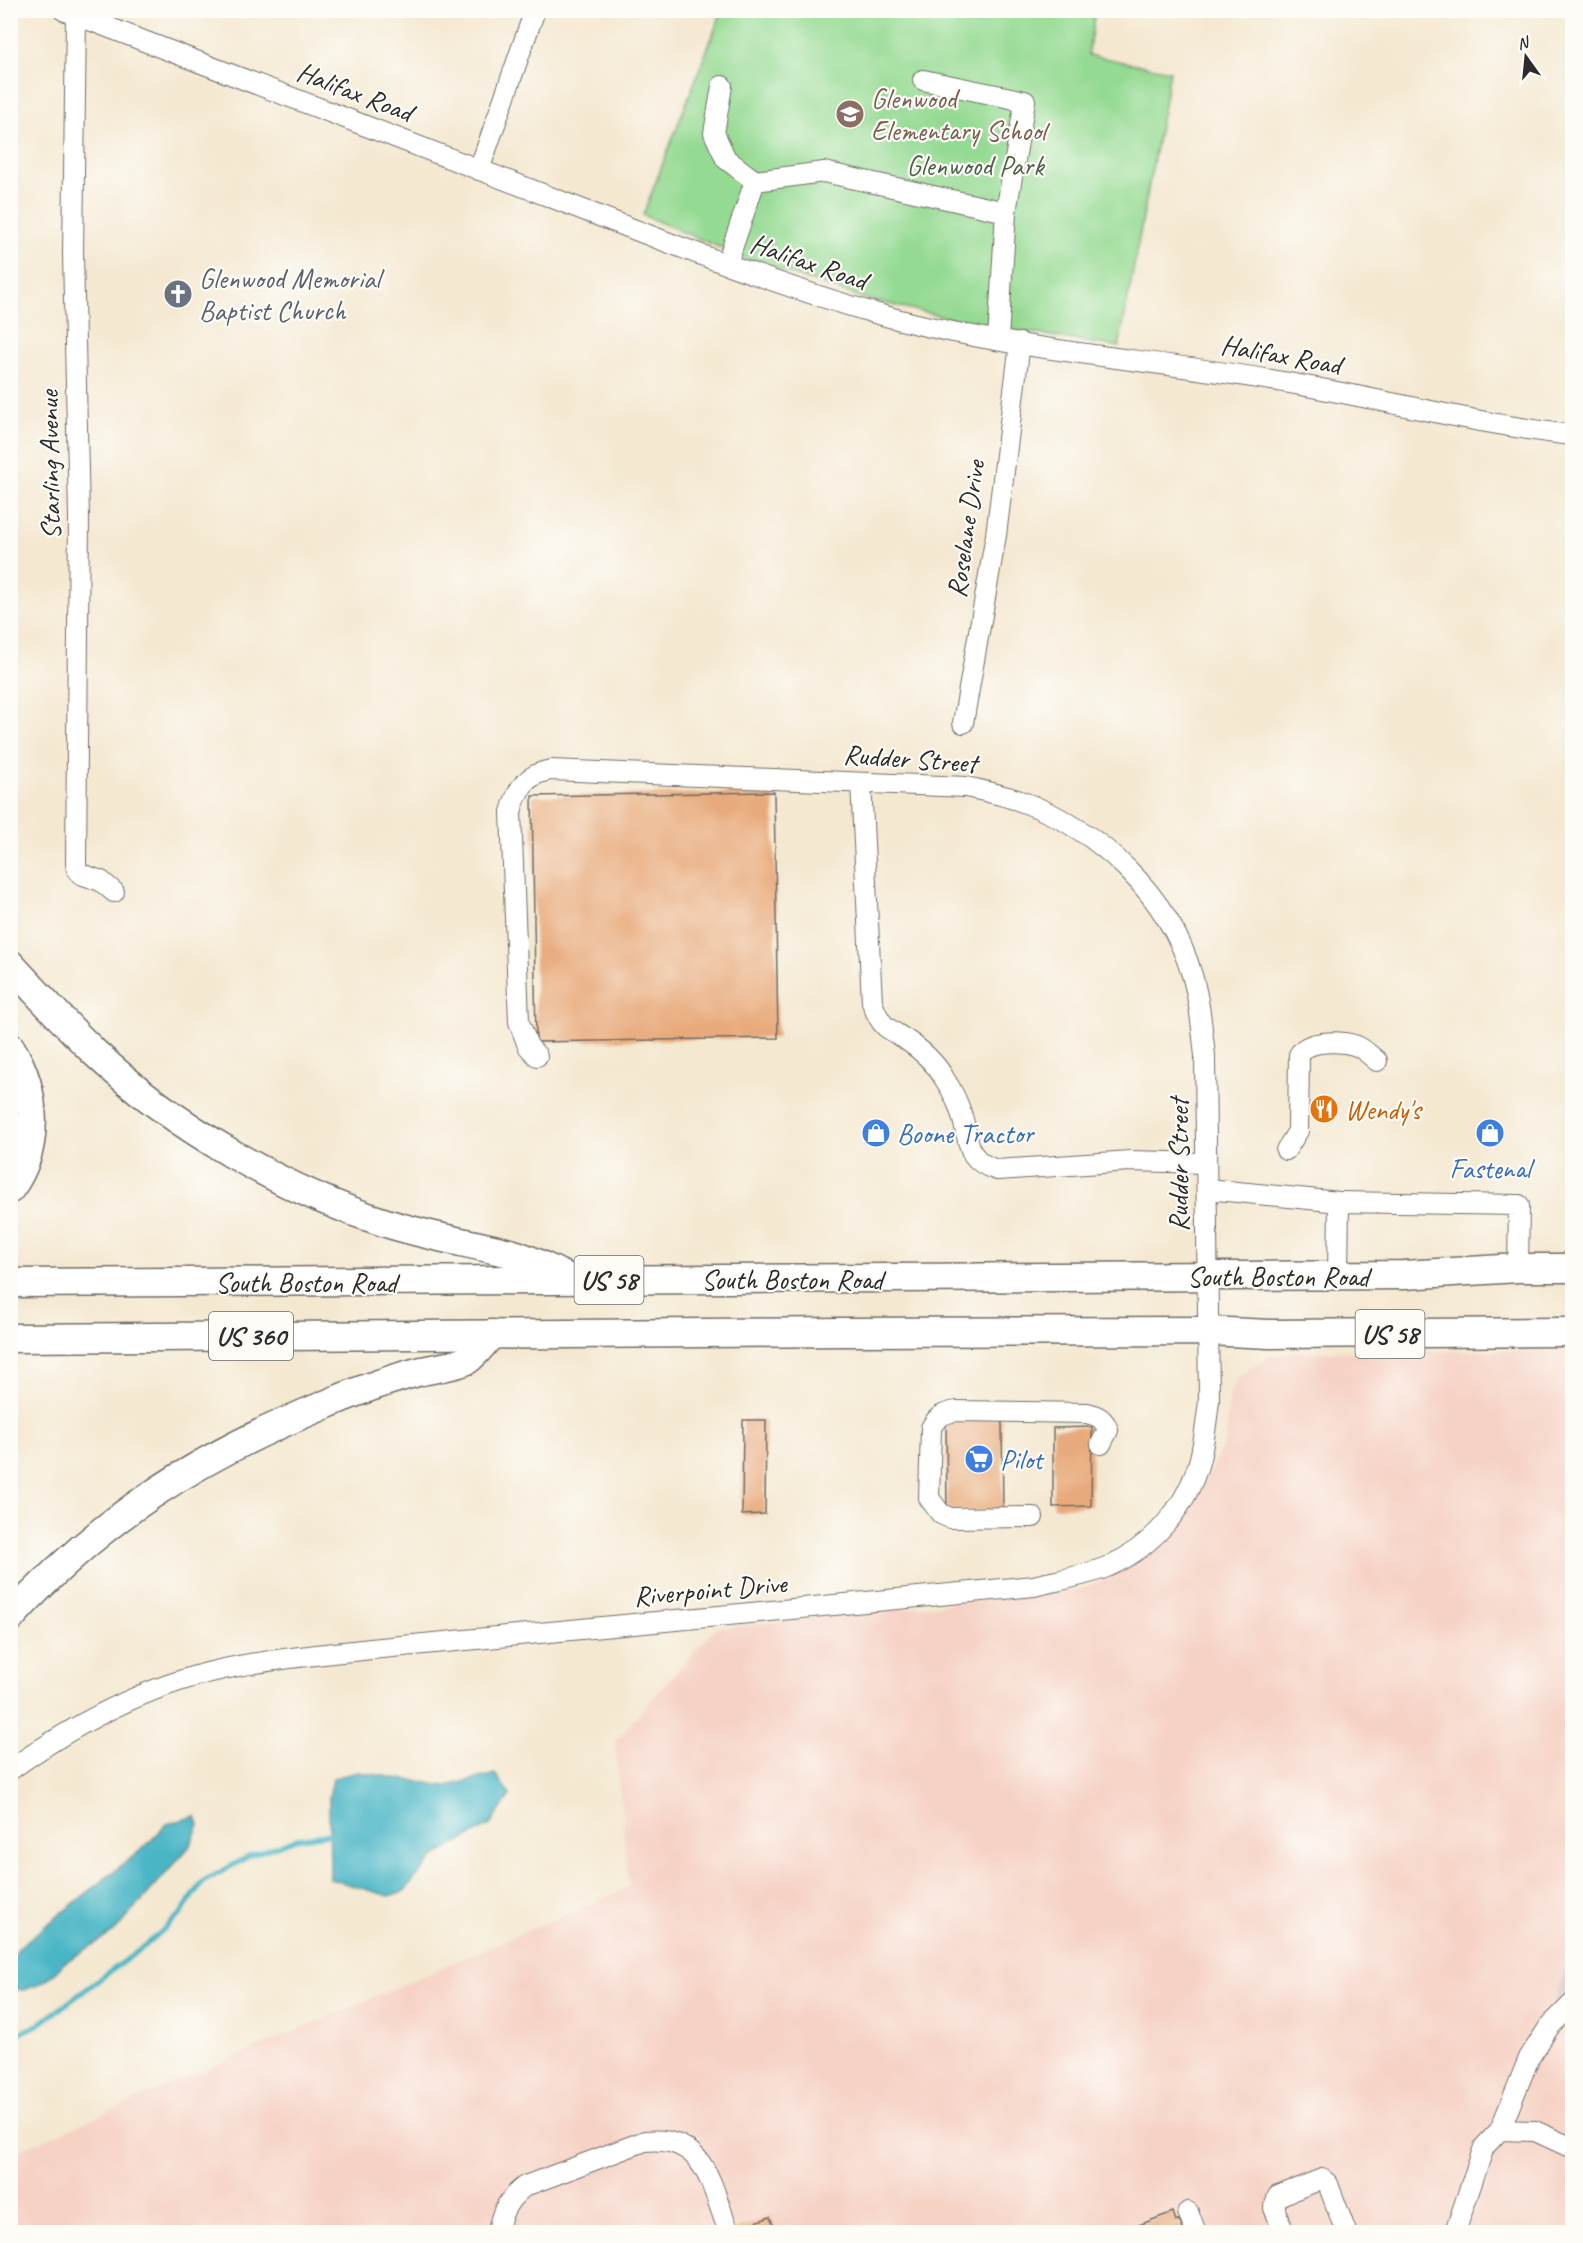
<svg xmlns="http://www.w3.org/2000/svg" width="1583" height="2243" viewBox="0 0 1583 2243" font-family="Caveat,sans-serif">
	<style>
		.built { fill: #f6d2c5 }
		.industrial { fill: #d1bfbf }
		.green { fill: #95da93; stroke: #60825f; stroke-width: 1.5 }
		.water { fill: #4ab6c6; stroke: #3a7078; stroke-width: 1.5 }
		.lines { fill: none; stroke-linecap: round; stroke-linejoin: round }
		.stream { stroke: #4ab6c6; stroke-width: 5 }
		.building { fill: #e8aa7b }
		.minor-casing { stroke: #716d65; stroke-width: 22 }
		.highway-casing { stroke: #716d65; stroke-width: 31 }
		.minor { stroke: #fff; stroke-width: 20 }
		.highway { stroke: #fff; stroke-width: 28 }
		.labels { text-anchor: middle; stroke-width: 4.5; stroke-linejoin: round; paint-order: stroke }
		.shield { fill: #fdfcf7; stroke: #6a6a68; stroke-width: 1.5 }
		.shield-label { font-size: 27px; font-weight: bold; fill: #2b2b2b }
		.street-label { font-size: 28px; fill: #2b2b2b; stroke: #fdfcf7 }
		.education-label { font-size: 28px; fill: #785e54; stroke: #fdfcf7; text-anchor: start }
		.park-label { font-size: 28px; fill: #4b604a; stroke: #fdfcf7 }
		.worship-label { font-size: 28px; fill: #5b616d; stroke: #fdfcf7; text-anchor: start }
		.food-label { font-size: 28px; fill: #c56008; stroke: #fdfcf7; text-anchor: start }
		.shop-label { font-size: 28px; fill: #366cbe; stroke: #fdfcf7; text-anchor: start }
	</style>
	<rect width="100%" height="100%" fill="#fdfcf7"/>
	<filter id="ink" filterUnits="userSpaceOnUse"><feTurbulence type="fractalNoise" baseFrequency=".0167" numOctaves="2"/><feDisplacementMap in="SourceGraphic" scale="12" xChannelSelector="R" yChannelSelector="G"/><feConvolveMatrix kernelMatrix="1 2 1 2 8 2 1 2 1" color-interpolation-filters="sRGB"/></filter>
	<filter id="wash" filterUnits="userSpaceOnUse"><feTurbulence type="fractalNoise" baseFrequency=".008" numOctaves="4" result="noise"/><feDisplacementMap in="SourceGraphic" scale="24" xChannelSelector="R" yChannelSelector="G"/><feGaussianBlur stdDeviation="1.35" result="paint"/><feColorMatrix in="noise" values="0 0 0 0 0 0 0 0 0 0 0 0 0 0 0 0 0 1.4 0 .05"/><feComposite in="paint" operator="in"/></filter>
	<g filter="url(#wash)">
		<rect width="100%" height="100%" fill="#f4e8d1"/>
		<path class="built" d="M1572,1350V2232H11L10,2154L629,1887L615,1741L716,1628L1077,1590L1110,1578L1139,1560L1179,1526L1206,1480L1226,1440L1229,1395L1239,1377L1255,1365L1272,1356L1293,1352Z"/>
		<path class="industrial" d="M1572,1949V2020L1550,2012Z"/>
		<path class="green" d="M722,11H1095L1088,55L1170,71L1119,347L975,324L863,298L742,257L643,215Z"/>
		<g class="water">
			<path d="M358,1772L446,1786L495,1774L510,1795L490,1825L436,1855L404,1891L389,1896L330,1879L329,1797L333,1778Z"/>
			<path d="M196,1816L199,1825L189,1847L114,1932L65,1962L53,1975L37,1985L24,1990L15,1989C8,1974 11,1961 19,1947L146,1846L167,1824Z"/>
		</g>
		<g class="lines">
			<path class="stream" d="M10,2037L38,2025L146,1945L180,1915L203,1882L249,1856L296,1839L329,1834"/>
		</g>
		<g id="blocks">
			<g class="building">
				<path d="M774,792L778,1038L536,1042L532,796Z"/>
				<path d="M1002,1418L1003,1511H947L946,1419Z"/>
				<path d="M743,1420H766L765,1514L742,1515Z"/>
				<path d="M1092,1427L1091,1506L1053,1507V1428Z"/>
				<path d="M1173,2212L1176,2221L1179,2220L1184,2232H1133L1131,2228Z"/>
				<path d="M770,2217L776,2232H728Z"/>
			</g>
		</g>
	</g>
	<g filter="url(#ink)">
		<use href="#blocks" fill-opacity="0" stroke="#716d65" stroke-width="1.5"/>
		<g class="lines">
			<g class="minor-casing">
				<g id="minor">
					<path d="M63,10C228,72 393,137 558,200C661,240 765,281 871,312C1003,350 1142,358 1277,381C1376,397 1473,424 1572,435"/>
					<path d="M76,15L73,254L79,516L76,864L77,870L81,874L101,881L114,892"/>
					<path d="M923,80L1025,101L1006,212"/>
					<path d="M722,86L714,133L726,159L755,181"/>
					<path d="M479,170L535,10"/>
					<path d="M727,263L755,181L824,172L1006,212L998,340"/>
					<path d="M963,723L996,535L1020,343"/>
					<path d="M861,783L872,1002C875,1011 878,1019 885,1026C891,1031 899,1035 905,1039C920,1049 935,1062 944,1078C952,1090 958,1102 962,1116C970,1142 965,1160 997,1170L1130,1161L1206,1163"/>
					<path d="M1286,1150L1298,1131L1299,1055C1307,1039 1342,1041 1357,1046C1364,1049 1371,1056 1377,1061"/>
					<path d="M1207,1189L1339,1202"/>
					<path d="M1338,1275L1339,1202L1519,1205L1518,1268"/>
					<path d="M1033,1517L950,1518L941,1514L929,1498L931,1428C937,1416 944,1413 957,1411L1087,1413C1099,1416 1104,1419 1108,1430L1101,1444"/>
					<path d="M10,1770C77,1722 153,1682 234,1667C279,1658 325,1654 371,1649L1034,1586C1059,1580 1086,1576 1109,1566C1150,1548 1183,1511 1197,1469C1204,1448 1206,1424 1209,1401L1205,1056C1202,1029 1200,1002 1192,975C1169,896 1100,830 1023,802C1004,795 985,791 966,787L551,770C526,774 517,789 511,812L519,1022L528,1046L537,1056"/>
					<path d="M1500,2130L1529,2058L1549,2027L1572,2004"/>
					<path d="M1188,2212L1196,2232"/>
					<path d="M498,2232C501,2212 508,2199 525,2186L645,2141C703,2135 710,2181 726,2224"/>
					<path d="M1284,2232L1274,2208L1278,2196L1322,2179L1328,2184L1346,2232"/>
					<path d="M1455,2232L1484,2147L1500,2130L1535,2131L1572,2148"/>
				</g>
			</g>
			<g class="highway-casing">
				<g id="highway">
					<path d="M10,964C38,994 65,1024 95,1053C174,1127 283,1190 386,1223C427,1236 469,1243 510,1253C528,1258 547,1268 564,1276"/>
					<path d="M10,1047C37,1089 41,1148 10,1189"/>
					<path d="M10,1283L1404,1275L1518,1268H1572"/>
					<path d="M10,1338L842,1332L1208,1331L1269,1334L1572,1332"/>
					<path d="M10,1618C101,1518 196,1458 320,1407C350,1394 381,1382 414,1373C426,1369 457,1366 467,1360C476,1354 484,1342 492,1334"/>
				</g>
			</g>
			<use href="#minor" class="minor"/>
			<use href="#highway" class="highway"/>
		</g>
	</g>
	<defs>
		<g id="school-disc" transform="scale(1.5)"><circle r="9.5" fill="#8d6e63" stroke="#fdfcf7"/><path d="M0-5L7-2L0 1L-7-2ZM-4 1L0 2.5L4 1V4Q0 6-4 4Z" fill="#fff"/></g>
		<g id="church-disc" transform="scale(1.5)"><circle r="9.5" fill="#6b7280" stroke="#fdfcf7"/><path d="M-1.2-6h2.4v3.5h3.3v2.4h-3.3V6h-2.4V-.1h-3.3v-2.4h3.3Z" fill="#fff"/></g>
		<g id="restaurant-disc" transform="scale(1.5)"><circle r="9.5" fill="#e8710a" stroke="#fdfcf7"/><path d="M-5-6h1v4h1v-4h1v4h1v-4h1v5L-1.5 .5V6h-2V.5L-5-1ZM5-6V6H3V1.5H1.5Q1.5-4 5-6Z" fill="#fff"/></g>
		<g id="shop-disc" transform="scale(1.5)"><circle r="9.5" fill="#3f7fe0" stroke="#fdfcf7"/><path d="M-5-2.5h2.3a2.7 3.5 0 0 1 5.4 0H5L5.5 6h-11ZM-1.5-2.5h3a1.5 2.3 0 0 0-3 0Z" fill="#fff"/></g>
		<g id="supermarket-disc" transform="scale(1.5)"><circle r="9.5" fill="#3f7fe0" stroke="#fdfcf7"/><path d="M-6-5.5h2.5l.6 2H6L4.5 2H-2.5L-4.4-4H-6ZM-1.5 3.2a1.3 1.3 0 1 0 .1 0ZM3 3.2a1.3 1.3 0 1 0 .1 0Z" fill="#fff"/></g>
	</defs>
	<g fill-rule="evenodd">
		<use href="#school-disc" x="850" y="114"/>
		<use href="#church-disc" x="178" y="294"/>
		<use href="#restaurant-disc" x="1324" y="1109"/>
		<use href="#shop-disc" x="876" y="1133"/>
		<use href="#shop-disc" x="1490" y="1133"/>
		<use href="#supermarket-disc" x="979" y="1459"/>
	</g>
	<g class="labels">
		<g class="shield">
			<rect x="574.5" y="1256" width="69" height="48" rx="4.5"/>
			<rect x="1355.5" y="1310" width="69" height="48" rx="4.5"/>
			<rect x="209" y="1312" width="84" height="48" rx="4.5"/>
		</g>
		<g class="shield-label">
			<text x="609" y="1289">US 58</text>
			<text x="1390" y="1343">US 58</text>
			<text x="251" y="1345">US 360</text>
		</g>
		<g class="street-label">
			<text transform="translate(355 91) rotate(21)" y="10">Halifax Road</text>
			<text transform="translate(809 261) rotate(19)" y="10">Halifax Road</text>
			<text transform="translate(1281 354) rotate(10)" y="10">Halifax Road</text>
			<text transform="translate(49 465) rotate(-91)" y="10">Starling Avenue</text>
			<text transform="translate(965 529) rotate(-82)" y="10">Roselane Drive</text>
			<text transform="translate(910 758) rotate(4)" y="10">Rudder Street</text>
			<text transform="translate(1178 1165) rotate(-90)" y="10">Rudder Street</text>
			<text x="1278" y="1286">South Boston Road</text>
			<text x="792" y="1289">South Boston Road</text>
			<text x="306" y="1292">South Boston Road</text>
			<text transform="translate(710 1589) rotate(-5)" y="10">Riverpoint Drive</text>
		</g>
		<g class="education-label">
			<text x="871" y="108">Glenwood<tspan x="871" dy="32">Elementary School</tspan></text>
		</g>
		<g class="park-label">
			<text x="975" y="175">Glenwood Park</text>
		</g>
		<g class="worship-label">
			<text x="199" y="288">Glenwood Memorial<tspan x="199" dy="32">Baptist Church</tspan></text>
		</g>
		<g class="food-label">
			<text x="1345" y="1119">Wendy's</text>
		</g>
		<g class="shop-label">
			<text x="897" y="1143">Boone Tractor</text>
			<text x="1490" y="1178" text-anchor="middle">Fastenal</text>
			<text x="1000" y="1469">Pilot</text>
		</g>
	</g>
	<rect width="1583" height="2243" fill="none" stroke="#fdfcf7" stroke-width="36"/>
	<g transform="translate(1526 57) rotate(345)" stroke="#fdfcf7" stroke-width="4.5" paint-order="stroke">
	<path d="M0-4.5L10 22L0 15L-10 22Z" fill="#2b2b2b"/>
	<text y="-9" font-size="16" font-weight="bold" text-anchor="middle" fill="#2b2b2b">N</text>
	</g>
</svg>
